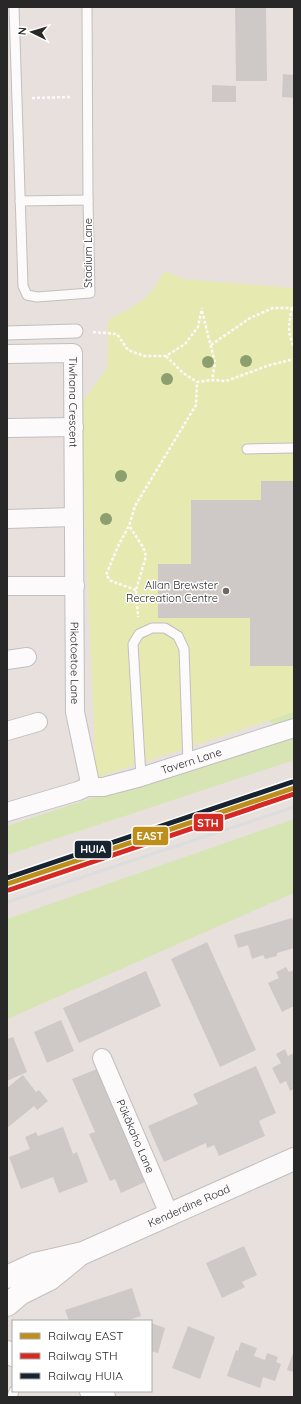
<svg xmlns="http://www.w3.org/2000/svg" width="301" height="1404" viewBox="0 0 301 1404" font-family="Quicksand,sans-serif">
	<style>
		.green { fill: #d7e4b3 }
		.pitch { fill: #e6e9b0 }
		.building { fill: #cec9c7 }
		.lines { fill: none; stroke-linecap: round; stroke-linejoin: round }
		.service-casing { stroke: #c1bfbf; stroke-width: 11 }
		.pedestrian-casing { stroke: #c1bfbf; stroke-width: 15 }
		.minor-casing { stroke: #c1bfbf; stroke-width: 20 }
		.tertiary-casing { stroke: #c1bfbf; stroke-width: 24 }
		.secondary-casing { stroke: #c1bfbf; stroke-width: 24 }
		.path { stroke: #fcfafa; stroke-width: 2.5; stroke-dasharray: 3 2; stroke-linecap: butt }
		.service { stroke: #fcfafa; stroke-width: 9 }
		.pedestrian { stroke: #fcfafa; stroke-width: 13 }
		.minor { stroke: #fcfafa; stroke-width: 18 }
		.tertiary { stroke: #fcfafa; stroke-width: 22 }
		.secondary { stroke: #fcfafa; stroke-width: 22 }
		.rail { stroke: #dcddde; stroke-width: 3 }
		.rail-1-casing { stroke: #fff; stroke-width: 8 }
		.rail-2-casing { stroke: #fff; stroke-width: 8 }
		.rail-3-casing { stroke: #fff; stroke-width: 8 }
		.rail-1 { stroke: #bd8e19; stroke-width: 5 }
		.rail-2 { stroke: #d52923; stroke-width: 5 }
		.rail-3 { stroke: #17232f; stroke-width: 5 }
		.tree { fill: #8c9f6e }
		.poi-dot { fill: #6b6867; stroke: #fff; stroke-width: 1.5 }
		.labels { text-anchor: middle; stroke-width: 3; stroke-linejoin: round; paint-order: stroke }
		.street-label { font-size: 11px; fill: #282828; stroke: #fff }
		.poi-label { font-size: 11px; fill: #282828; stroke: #fff; text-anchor: end }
		.line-badge { stroke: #fff; stroke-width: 1.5 }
		.badge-label { font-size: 11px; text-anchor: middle; font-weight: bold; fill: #fff }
	</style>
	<rect width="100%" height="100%" fill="#e8e0dd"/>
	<g class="green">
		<path d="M294,682V760L7,855V826L293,732L279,728L248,705Z"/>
		<path d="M294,819V893L7,1019V919Z"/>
	</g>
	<path class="pitch" d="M165,271L182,279L294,288V712L96,778L80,405L107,368L108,321C114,315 121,314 129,309C148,299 154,288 165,271Z"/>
	<g class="building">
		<path d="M235,7H266L267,81H236Z"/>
		<path d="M283,74L294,75V98L282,97Z"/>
		<path d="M212,85L236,86V102H212Z"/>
		<path d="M261,481H294V666H250V618H158V564H191V500H261Z"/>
		<path d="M292,918L294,923V948L277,953V956L265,959L263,955L252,959L248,945L238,948L234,935Z"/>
		<path d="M207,942L256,1050L220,1067L171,959Z"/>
		<path d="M286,967L289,972L294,970V1006L282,1012L268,983L279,978L276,972Z"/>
		<path d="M146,971L161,1006L79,1043L63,1008Z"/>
		<path d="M61,1020L74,1051L47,1063L34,1032Z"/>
		<path d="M13,1037L27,1072L7,1081V1039Z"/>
		<path d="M285,1049L288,1056L294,1053V1089L290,1091L286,1081L280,1084L272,1068L281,1063L276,1054Z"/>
		<path d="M256,1066L276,1113L259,1121L265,1136L219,1156L214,1145L207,1148L206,1143L164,1162L148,1126L198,1104L193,1094Z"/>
		<path d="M97,1069L145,1182L121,1193L115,1179L110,1181L89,1134L95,1132L72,1079Z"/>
		<path d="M23,1075L36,1092L39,1090L48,1101L37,1110L34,1106L7,1128V1088Z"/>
		<path d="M63,1127L73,1154L77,1152L88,1182L59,1193L53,1177L21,1189L9,1157L30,1149L25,1137L36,1132L38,1136Z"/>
		<path d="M244,1246L257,1275L242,1282L245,1287L222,1298L206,1263Z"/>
		<path d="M132,1288L141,1316L126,1321H69L65,1310Z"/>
		<path d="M151,1323L165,1328L158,1353L151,1351Z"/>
		<path d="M188,1326L215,1337L200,1379L172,1368Z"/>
		<path d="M241,1342L257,1348L254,1356L265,1360L267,1353L278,1357L276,1362L281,1364L275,1381L263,1377L260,1388L227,1376L236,1350L238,1351Z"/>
		<path d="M294,1350V1372L287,1370Z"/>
	</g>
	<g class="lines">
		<g class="service-casing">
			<g id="service">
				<path d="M14,7L23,286L27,295L37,297L90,293L88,200L87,7"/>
				<path d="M20,201L88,200"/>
				<path d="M247,449L294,448"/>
				<path d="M141,777L133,644L139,634L152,628H165L178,636L184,649L188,762"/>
				<path d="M12,1397L14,1391"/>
			</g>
		</g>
		<g class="pedestrian-casing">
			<path id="pedestrian" d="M7,333L76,331"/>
		</g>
		<g class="minor-casing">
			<g id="minor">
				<path id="s1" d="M7,354L73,353L75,712L90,783L87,787L78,791L7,812"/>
				<path d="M7,428L74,427"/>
				<path d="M7,519L73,517"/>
				<path d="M7,586H75"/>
				<path d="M7,660L27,657"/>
				<path d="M7,731L38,722"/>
				<path id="s2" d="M87,787H103L141,777L294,728"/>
				<path id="s3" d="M102,1058L169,1214"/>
			</g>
		</g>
		<g class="tertiary-casing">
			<g id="tertiary">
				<path id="s4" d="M7,1277L35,1264L83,1253L294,1159"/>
				<path d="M7,1305L20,1294L50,1279L77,1257"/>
			</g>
		</g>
		<g class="secondary-casing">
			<g id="secondary">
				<path d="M7,1352L13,1355"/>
				<path d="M91,1391L104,1397"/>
			</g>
		</g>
		<g class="path">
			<path d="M32,98L71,97"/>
			<path d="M292,308C289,322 287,334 294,346"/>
			<path d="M202,311L215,363L212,380"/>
			<path d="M93,332L117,334L128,350L144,356H166L185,344L198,327L202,308"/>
			<path d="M211,345L250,318L273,308H294"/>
			<path d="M166,356L183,373L197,382"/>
			<path d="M130,527L143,547L146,556L136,590L138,617"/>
			<path d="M136,590L111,581L106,575L119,544L129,526L135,506L196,405L197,382L212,380L226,381L270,365L294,359"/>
		</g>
		<use href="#service" class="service"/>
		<use href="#pedestrian" class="pedestrian"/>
		<use href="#minor" class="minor"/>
		<use href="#tertiary" class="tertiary"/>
		<use href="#secondary" class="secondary"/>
		<path class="rail" d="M7,902L294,807"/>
		<g class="rail-1-casing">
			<path id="rail-1" d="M7,884L294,788"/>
		</g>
		<g class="rail-2-casing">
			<path id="rail-2" d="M9,890L294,794"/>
		</g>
		<g class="rail-3-casing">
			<path id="rail-3" d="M7,878L292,782"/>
		</g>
		<use href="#rail-1" class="rail-1"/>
		<use href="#rail-2" class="rail-2"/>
		<use href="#rail-3" class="rail-3"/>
	</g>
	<g class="tree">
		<circle cx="246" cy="361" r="6"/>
		<circle cx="208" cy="362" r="6"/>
		<circle cx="167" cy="379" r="6"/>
		<circle cx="121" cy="476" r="6"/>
		<circle cx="106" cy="519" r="6"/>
	</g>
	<circle class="poi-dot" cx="226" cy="591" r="4"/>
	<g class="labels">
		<g class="street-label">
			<text transform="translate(88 253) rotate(-90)" y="4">Stadium Lane</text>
			<text dy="4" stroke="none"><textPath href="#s1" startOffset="115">Tiwhana Crescent</textPath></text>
			<text dy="4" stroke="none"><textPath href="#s1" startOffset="376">Pikotoetoe Lane</textPath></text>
			<text dy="4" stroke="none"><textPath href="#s2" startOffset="108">Tavern Lane</textPath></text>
			<text dy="4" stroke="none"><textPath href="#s3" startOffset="85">Pūkākaho Lane</textPath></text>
			<text dy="4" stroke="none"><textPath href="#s4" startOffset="196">Kenderdine Road</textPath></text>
		</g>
		<g class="poi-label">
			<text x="218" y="589">Allan Brewster<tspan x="218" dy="13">Recreation Centre</tspan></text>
		</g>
	</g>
	<g class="line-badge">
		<rect x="193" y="813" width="31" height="19" rx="4" fill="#d52923"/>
		<rect x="132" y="826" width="37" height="20" rx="4" fill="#bd8e19"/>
		<rect x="74" y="840" width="38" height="19" rx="4" fill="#17232f"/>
	</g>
	<g class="badge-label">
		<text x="208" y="827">STH</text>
		<text x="150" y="840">EAST</text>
		<text x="93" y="853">HUIA</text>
	</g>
	<rect width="301" height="1404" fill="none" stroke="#282828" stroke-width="16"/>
	<rect x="12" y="1320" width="140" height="72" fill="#ffffff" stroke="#a9a9a9"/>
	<rect x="20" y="1333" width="20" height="6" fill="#bd8e19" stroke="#a9a9a9"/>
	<text x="48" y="1340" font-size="12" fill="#282828">Railway EAST</text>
	<rect x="20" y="1353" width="20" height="6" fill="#d52923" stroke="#a9a9a9"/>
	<text x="48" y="1360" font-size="12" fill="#282828">Railway STH</text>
	<rect x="20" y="1373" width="20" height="6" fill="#17232f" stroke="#a9a9a9"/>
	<text x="48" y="1380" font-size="12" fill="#282828">Railway HUIA</text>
	<g transform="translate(32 32) rotate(275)" stroke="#ffffff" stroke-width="3" paint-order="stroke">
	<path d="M0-3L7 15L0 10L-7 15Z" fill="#282828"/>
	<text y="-6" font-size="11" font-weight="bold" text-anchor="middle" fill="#282828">N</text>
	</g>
</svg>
